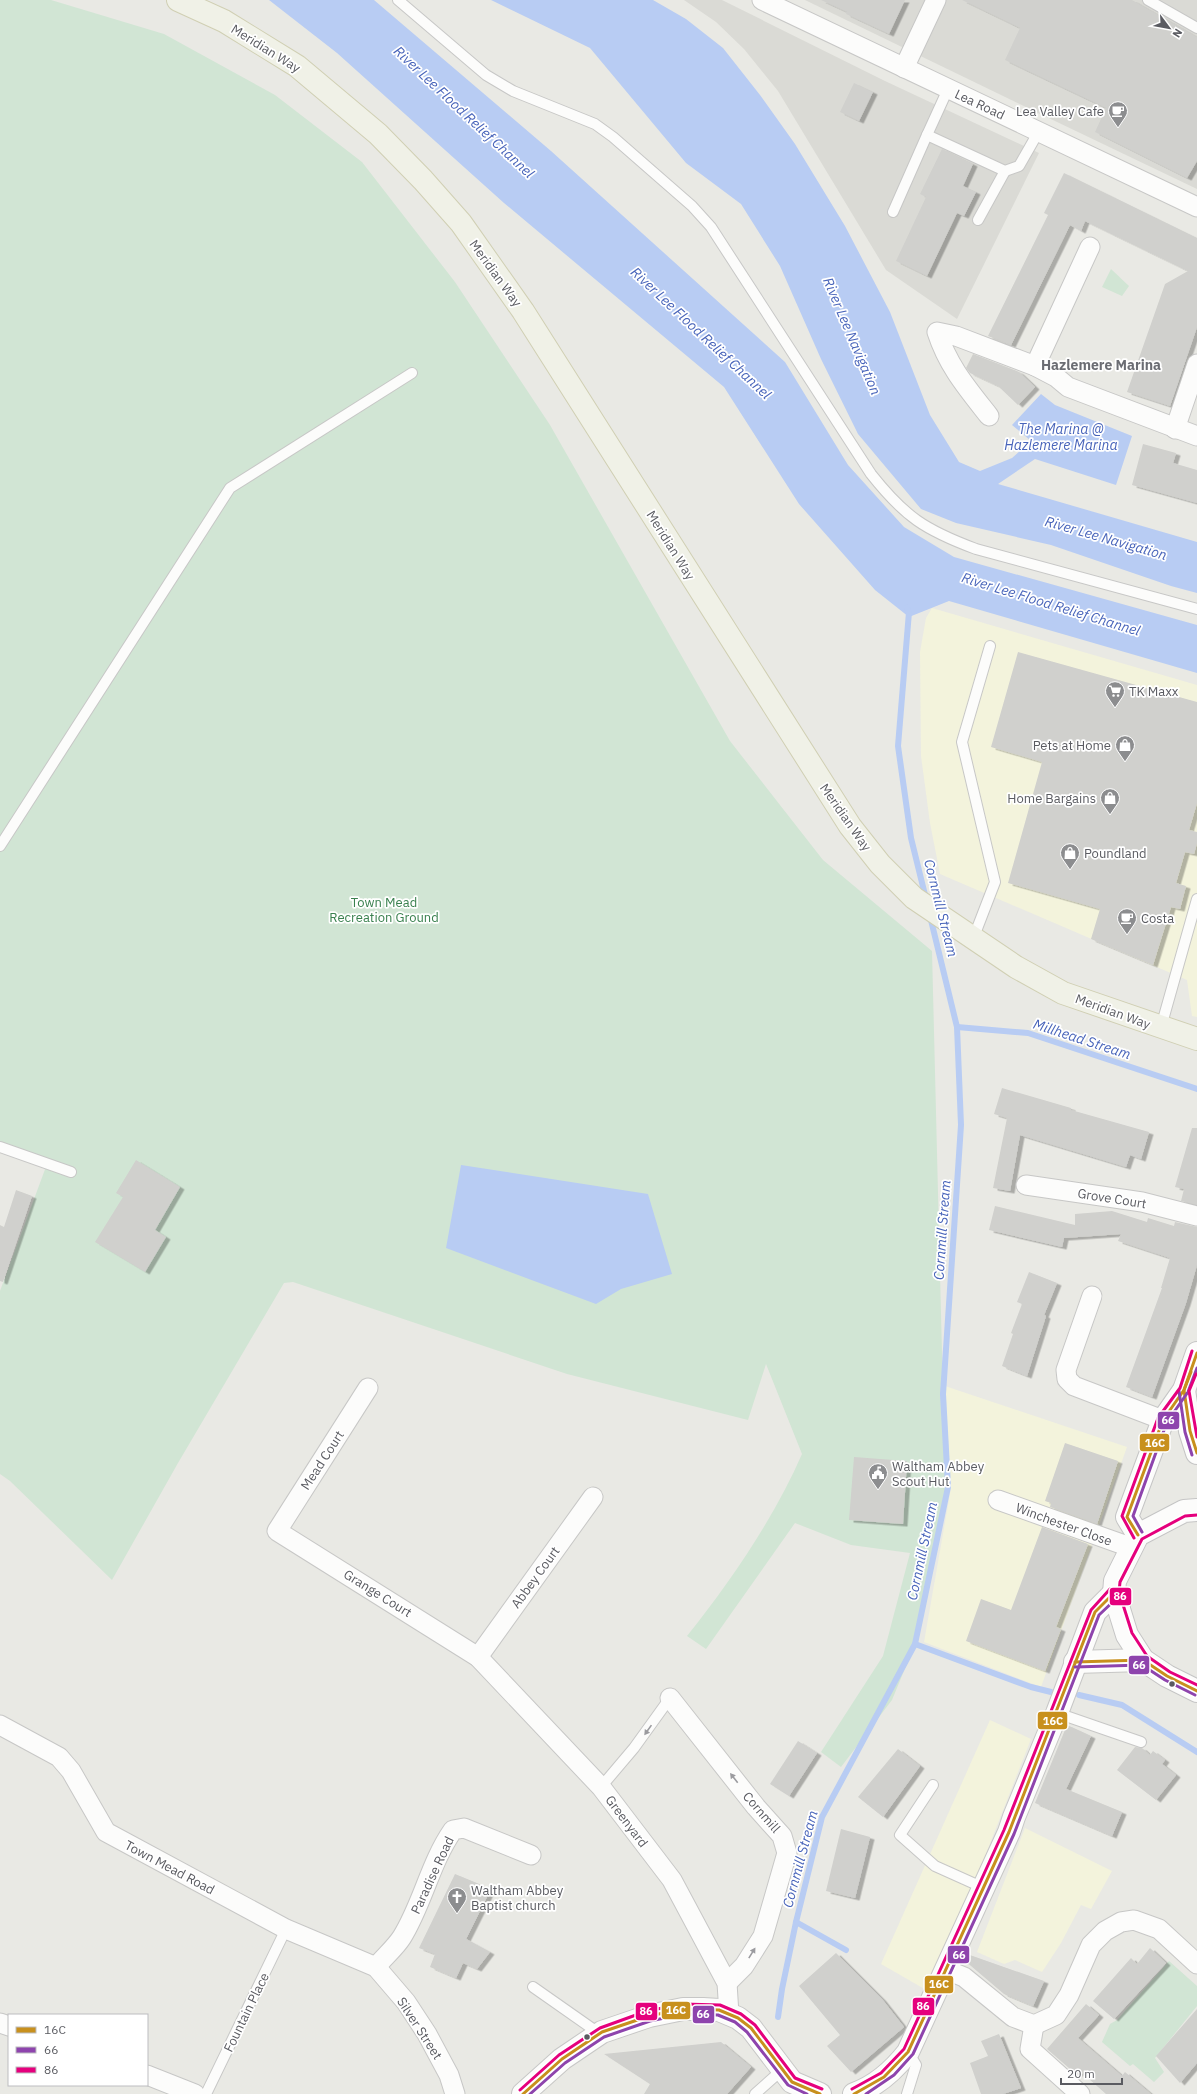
<svg xmlns="http://www.w3.org/2000/svg" width="1197" height="2094" viewBox="0 0 1197 2094" font-family="'IBM Plex Sans',sans-serif">
	<style>
		.commercial { fill: #f3f3dc }
		.industrial { fill: #dadad5 }
		.green { fill: #d1e5d4 }
		.water { fill: #b8ccf3 }
		.lines { fill: none; stroke-linecap: round; stroke-linejoin: round }
		.stream { stroke: #b8ccf3; stroke-width: 6 }
		.building { fill: #d0d0cd; filter: url(#shadow) }
		.service-casing { stroke: #c7c7c6; stroke-width: 12 }
		.minor-casing { stroke: #c7c7c6; stroke-width: 21 }
		.tertiary-casing { stroke: #c7c7c6; stroke-width: 24 }
		.secondary-casing { stroke: #c5c5c5; stroke-width: 24 }
		.primary-casing { stroke: #d0cfb3; stroke-width: 24 }
		.service { stroke: #fcfcfb; stroke-width: 10 }
		.minor { stroke: #fcfcfb; stroke-width: 19 }
		.tertiary { stroke: #fcfcfb; stroke-width: 22 }
		.secondary { stroke: #fcfcfb; stroke-width: 22 }
		.primary { stroke: #f0f1e7; stroke-width: 22 }
		.bus-1-casing { stroke: #fff; stroke-width: 6 }
		.bus-2-casing { stroke: #fff; stroke-width: 6 }
		.bus-3-casing { stroke: #fff; stroke-width: 6 }
		.bus-1 { stroke: #c8901d; stroke-width: 3 }
		.bus-2 { stroke: #8e44ad; stroke-width: 3 }
		.bus-3 { stroke: #e5007d; stroke-width: 3 }
		.oneway { fill: #9b9b9f }
		.bus-dot { fill: #5a5b61; stroke: #fff; stroke-width: 1.5 }
		.labels { text-anchor: middle; stroke-width: 3.5; stroke-linejoin: round; paint-order: stroke }
		.street-label { font-size: 13px; fill: #5a5b61; stroke: #fff }
		.poi-label { font-size: 13px; fill: #5a5b61; stroke: #fff; text-anchor: start }
		.park-label { font-size: 13px; fill: #39804e; stroke: #fff }
		.water-label { font-size: 14px; font-style: italic; fill: #4864ba; stroke: #fff }
		.neighbourhood-label { font-size: 14px; font-weight: bold; fill: #6b6d73; stroke: #fff }
		.line-badge { stroke: #fff; stroke-width: 1.5 }
		.badge-label { font-size: 11px; text-anchor: middle; font-weight: bold; fill: #fff }
	</style>
	<defs>
		<filter id="shadow"><feDropShadow dx="4.5" dy="2.5" stdDeviation="0" flood-color="#0004"/></filter>
	</defs>
	<rect width="100%" height="100%" fill="#e9e9e4"/>
	<g class="commercial">
		<path d="M932,608L1197,685V1017L1192,1016L1187,980L940,874L930,823L921,756L920,652L926,618Z"/>
		<path d="M945,1386L1127,1447L1041,1687L924,1642L951,1488Z"/>
		<path d="M990,1720L1031,1739L976,1879L928,1991L881,1964Z"/>
		<path d="M1025,1828L1112,1871L1091,1909L1081,1905L1061,1943L1042,1972L1015,1960L1004,1964L977,1952Z"/>
	</g>
	<g class="industrial">
		<path d="M684,0H722L885,81L1039,153L957,319L886,270L778,91L744,49L716,22Z"/>
		<path d="M805,0H1197V189L1032,110Z"/>
	</g>
	<g class="green">
		<path d="M0,0H51L164,34L275,95L362,162L455,282L550,425L730,741L823,860L932,951L943,1394L948,1487L915,1644L892,1700L841,1767L821,1752L883,1656L910,1553L851,1545L795,1523L706,1649L687,1636C731,1581 774,1518 802,1454L766,1364L748,1420L567,1374L293,1282L284,1283L178,1463L112,1580L10,1481L0,1474V1291L47,1164L0,1147Z"/>
		<path d="M1111,269L1129,286L1122,296L1102,287Z"/>
		<path d="M1169,1961L1197,1986V2006L1155,2058L1164,2072L1154,2082L1133,2064L1130,2066L1102,2042L1110,2024L1117,2020Z"/>
	</g>
	<g class="water">
		<path d="M269,0H374L551,151L785,362L848,465L904,527L954,557L1197,625V673L949,601L909,617L875,590L799,504L724,387L504,203L337,53Z"/>
		<path d="M491,0H653L686,19L723,48L760,95L795,144L845,226L890,312L930,415L959,462L980,471L1012,458L1031,441L1012,425L1041,394L1055,405L1132,436L1116,485L1035,459L998,484L1197,542V593L1171,586L1051,545L956,523L921,509L858,434L821,359L780,266L741,204L686,163L590,48Z"/>
		<path d="M461,1165L648,1194L672,1274L621,1289L596,1304L446,1248Z"/>
	</g>
	<g class="lines">
		<g class="stream">
			<path d="M907,608L909,612L898,746L911,838L926,899"/>
			<path d="M957,1027L1028,1033L1197,1089"/>
			<path d="M915,1644L1031,1687L1051,1692"/>
			<path d="M1079,1695L1122,1705L1197,1752"/>
			<path d="M796,1922L846,1950"/>
			<path d="M778,2017L782,1989L796,1922L822,1817L915,1644L948,1487L943,1394L961,1125L957,1027L930,916"/>
		</g>
	</g>
	<g class="building">
		<path d="M821,0H905L889,34L846,14L847,12Z"/>
		<path d="M962,0H1132L1197,37V161L1187,178L1095,132L1106,108L1005,60L1020,28Z"/>
		<path d="M854,83L873,92L859,121L840,112Z"/>
		<path d="M942,149L973,164L963,186L976,192L964,216L957,213L927,276L896,261L926,197L920,194Z"/>
		<path d="M1064,173L1197,238V327L1170,406L1127,392L1165,284L1188,271L1085,221L1081,231L1070,225L1011,345L988,336L1048,215L1044,213Z"/>
		<path d="M973,354L1019,372L1035,387L1018,405L998,386L970,373L966,368Z"/>
		<path d="M1143,444L1176,453L1173,463L1197,470V503L1132,485Z"/>
		<path d="M1018,652L1197,702V803L1189,830L1197,832V843L1194,854L1185,852L1176,883L1186,886L1180,909L1171,907L1153,965L1091,939L1100,909L1008,883L1042,762L991,747Z"/>
		<path d="M1002,1088L1071,1108V1110L1149,1132L1141,1159L1130,1155L1126,1167L1020,1135L1010,1191L993,1188L1007,1118L994,1114Z"/>
		<path d="M1192,1128H1197V1205L1181,1201L1184,1189L1175,1187Z"/>
		<path d="M136,1160L180,1187L155,1230L166,1237L145,1272L95,1242L123,1197L116,1193Z"/>
		<path d="M16,1190L32,1196L3,1282L0,1281V1225L4,1227Z"/>
		<path d="M995,1206L1075,1225V1214L1112,1211L1147,1222L1148,1218L1174,1226L1175,1222L1197,1227V1265L1186,1303L1152,1397L1126,1387L1162,1288H1161L1170,1258L1118,1241L1121,1234L1064,1238L1062,1247L989,1230Z"/>
		<path d="M1029,1272L1057,1283L1044,1315L1046,1316L1027,1376L1002,1366L1013,1334L1011,1333L1022,1304L1017,1302Z"/>
		<path d="M1065,1443L1118,1461L1097,1524L1050,1507L1051,1503L1045,1501Z"/>
		<path d="M854,1457L907,1461L903,1524L849,1520Z"/>
		<path d="M1042,1527L1088,1544L1056,1627L1061,1629L1045,1671L966,1641L981,1599L1011,1610Z"/>
		<path d="M1067,1725L1091,1736L1066,1789L1122,1812L1112,1836L1035,1803Z"/>
		<path d="M798,1741L817,1753L789,1796L770,1784Z"/>
		<path d="M1135,1747L1142,1748L1150,1755L1153,1751L1165,1760L1162,1764L1176,1775L1156,1800L1117,1770Z"/>
		<path d="M898,1749L920,1766L883,1817L858,1797Z"/>
		<path d="M841,1829L870,1837L855,1898L826,1891Z"/>
		<path d="M455,1874L491,1889L466,1939L490,1952L477,1969L463,1963L456,1978L430,1967L435,1954L419,1948Z"/>
		<path d="M1150,1948L1166,1963L1114,2019L1093,2001L1131,1958L1137,1964Z"/>
		<path d="M836,1953L882,1999L904,2027L851,2072L827,2046L840,2035L799,1986Z"/>
		<path d="M967,1954L1044,1981L1033,2006L1004,1994L964,1960Z"/>
		<path d="M1086,2004L1099,2015L1078,2038L1122,2076L1125,2072L1151,2094H1106L1080,2071L1077,2075L1047,2049Z"/>
		<path d="M1197,2009V2063L1180,2083L1156,2056Z"/>
		<path d="M999,2034L1021,2088L1003,2094H981L970,2063L988,2056L981,2041Z"/>
		<path d="M721,2042L751,2067L727,2094H644L650,2084L604,2054Z"/>
	</g>
	<g class="lines">
		<g class="service-casing">
			<g id="service">
				<path d="M398,0L486,75L513,91L595,124L613,137L692,206L711,227L871,474C905,517 925,530 976,549L1197,609"/>
				<path d="M1148,0L1197,28"/>
				<path d="M927,135L948,89"/>
				<path d="M893,212L927,135L1005,171L1019,166L1039,131"/>
				<path d="M978,220L1005,171"/>
				<path d="M0,846L230,488L412,373"/>
				<path d="M973,939L995,882L962,742L990,646"/>
				<path d="M1161,1027L1197,899"/>
				<path d="M0,1147L71,1172"/>
				<path d="M1057,1713L1141,1742"/>
				<path d="M933,1785L900,1835L935,1866L984,1888"/>
				<path d="M601,1787L634,1748L670,1698"/>
				<path d="M533,1987L600,2034"/>
				<path d="M206,2094L286,1929"/>
				<path d="M755,2094L783,2069"/>
				<path d="M907,2094L916,2065L908,2052"/>
			</g>
		</g>
		<g class="minor-casing">
			<g id="minor">
				<path d="M762,0L1197,207"/>
				<path d="M904,68L936,0"/>
				<path d="M1090,247L1035,366L1056,377L1068,387L1197,436"/>
				<path d="M989,416C967,388 948,366 937,332L956,336L1035,366"/>
				<path d="M1175,429L1197,364"/>
				<path d="M1026,1185L1142,1202L1197,1216"/>
				<path d="M1092,1296L1066,1370L1067,1379L1074,1386L1163,1420"/>
				<path d="M368,1388L277,1531L478,1657L601,1787L672,1880L727,1983L729,2014"/>
				<path d="M998,1500L1130,1547"/>
				<path d="M478,1657L593,1497"/>
				<path d="M670,1698L756,1807L782,1836L787,1853L763,1936L744,1966L727,1983"/>
				<path d="M0,1725L59,1757L71,1771L106,1832L286,1929L376,1967L406,2002L427,2034L449,2075L455,2094"/>
				<path d="M376,1967C384,1957 395,1948 402,1937C423,1903 430,1863 453,1830L464,1828L531,1855"/>
				<path d="M947,1970L964,1977L1013,2017L1034,2025L1056,2015L1069,1995L1091,1945L1105,1931L1121,1922L1134,1920L1159,1929L1197,1964"/>
				<path d="M0,2023L9,2026"/>
				<path d="M1034,2025L1030,2049L1080,2094"/>
				<path d="M147,2075L195,2094"/>
			</g>
		</g>
		<g class="tertiary-casing">
			<g id="tertiary">
				<path d="M1075,1662L1143,1660"/>
				<path d="M523,2094L562,2059L602,2032L649,2016L683,2009H703L719,2010L738,2018L751,2028L792,2082L820,2094"/>
				<path d="M854,2094C876,2086 894,2070 908,2052L1009,1832L1014,1817L1057,1713L1095,1612L1114,1593"/>
			</g>
		</g>
		<g class="secondary-casing">
			<g id="secondary">
				<path d="M1184,1390L1190,1431L1197,1453"/>
				<path d="M1197,1510L1184,1511L1138,1535L1115,1581L1114,1593L1127,1635L1143,1660L1167,1676L1197,1691"/>
				<path d="M1138,1535L1127,1517L1163,1420L1184,1390L1197,1353"/>
			</g>
		</g>
		<g class="primary-casing">
			<path id="primary" d="M178,0L224,21L297,66L378,134L423,180L461,223L523,311L850,826L880,864L914,898L1016,967L1063,993L1197,1039"/>
		</g>
		<use href="#service" class="service"/>
		<use href="#minor" class="minor"/>
		<use href="#tertiary" class="tertiary"/>
		<use href="#secondary" class="secondary"/>
		<use href="#primary" class="primary"/>
		<g class="bus-1-casing">
			<g id="bus-1">
				<path d="M1191,1372L1184,1390L1190,1431L1197,1453"/>
				<path d="M1138,1535L1127,1517L1163,1420L1184,1390L1197,1353"/>
				<path d="M1143,1660L1167,1676L1197,1691"/>
				<path d="M1075,1662L1143,1660"/>
				<path d="M523,2094L562,2059L602,2032L649,2016L683,2009L719,2010L738,2018L751,2028L792,2082L820,2094"/>
				<path d="M854,2094L884,2077L908,2052L1009,1832L1095,1612L1114,1593"/>
			</g>
		</g>
		<g class="bus-2-casing">
			<g id="bus-2">
				<path d="M1179,1391L1185,1432L1192,1455"/>
				<path d="M1142,1532L1133,1516L1167,1422L1188,1392L1197,1368"/>
				<path d="M1075,1667L1142,1665L1165,1680L1195,1695"/>
				<path d="M530,2094L565,2063L604,2037L650,2021L684,2014L718,2015L735,2022L747,2032L788,2085L807,2094"/>
				<path d="M866,2094L894,2075L913,2054L1014,1834L1099,1615L1118,1597"/>
			</g>
		</g>
		<g class="bus-3-casing">
			<g id="bus-3">
				<path d="M1196,1374L1189,1391L1197,1437"/>
				<path d="M1197,1515L1185,1516L1142,1539L1120,1582L1119,1592L1132,1633L1147,1656L1170,1672L1197,1685"/>
				<path d="M1134,1538L1122,1516L1158,1418L1180,1388L1192,1351"/>
				<path d="M852,2089L881,2073L904,2049L1004,1830L1091,1610L1110,1589"/>
				<path d="M520,2090L559,2055L600,2028L647,2011L683,2004L720,2005L741,2014L755,2025L795,2078L822,2089"/>
			</g>
		</g>
		<use href="#bus-1" class="bus-1"/>
		<use href="#bus-2" class="bus-2"/>
		<use href="#bus-3" class="bus-3"/>
	</g>
	<defs><path id="oneway-solid" d="M-6-.8H1V-3.2L6.5 0L1 3.2V.8H-6Z"/></defs>
	<g class="oneway">
		<use href="#oneway-solid" transform="translate(648 1730) rotate(125)"/>
		<use href="#oneway-solid" transform="translate(734 1778) rotate(-128)"/>
		<use href="#oneway-solid" transform="translate(752 1953) rotate(-58)"/>
	</g>
	<defs>
		<g id="cafe-pin" transform="scale(1)"><path d="M0 17L-7.5 6A9.5 9.5 0 1 1 7.5 6Z" fill="#8c8d8f" stroke="#fff"/><path d="M-5.5-4.5H6V0H3Q3 3.5 0 3.5H-2.5Q-5.5 3.5-5.5 0ZM3-3.2v2h1.7v-2ZM-6 4.5H4V6H-6Z" fill="#fff"/></g>
		<g id="supermarket-pin" transform="scale(1)"><path d="M0 17L-7.5 6A9.5 9.5 0 1 1 7.5 6Z" fill="#8c8d8f" stroke="#fff"/><path d="M-6-5.5h2.5l.6 2H6L4.5 2H-2.5L-4.4-4H-6ZM-1.5 3.2a1.3 1.3 0 1 0 .1 0ZM3 3.2a1.3 1.3 0 1 0 .1 0Z" fill="#fff"/></g>
		<g id="shop-pin" transform="scale(1)"><path d="M0 17L-7.5 6A9.5 9.5 0 1 1 7.5 6Z" fill="#8c8d8f" stroke="#fff"/><path d="M-5-2.5h2.3a2.7 3.5 0 0 1 5.4 0H5L5.5 6h-11ZM-1.5-2.5h3a1.5 2.3 0 0 0-3 0Z" fill="#fff"/></g>
		<g id="civic-pin" transform="scale(1)"><path d="M0 17L-7.5 6A9.5 9.5 0 1 1 7.5 6Z" fill="#8c8d8f" stroke="#fff"/><path d="M-.6-6.5H3V-4.5H.6V-3L4-1V1h2V6H-6V1h2V-1L-.6-3ZM-1.2 2.5V6h2.4V2.5Z" fill="#fff"/></g>
		<g id="church-pin" transform="scale(1)"><path d="M0 17L-7.5 6A9.5 9.5 0 1 1 7.5 6Z" fill="#8c8d8f" stroke="#fff"/><path d="M-1.2-6h2.4v3.5h3.3v2.4h-3.3V6h-2.4V-.1h-3.3v-2.4h3.3Z" fill="#fff"/></g>
	</defs>
	<g fill-rule="evenodd">
		<use href="#cafe-pin" x="1118" y="111"/>
		<use href="#supermarket-pin" x="1115" y="691"/>
		<use href="#shop-pin" x="1125" y="745"/>
		<use href="#shop-pin" x="1110" y="798"/>
		<use href="#shop-pin" x="1070" y="853"/>
		<use href="#cafe-pin" x="1127" y="918"/>
		<use href="#civic-pin" x="878" y="1473"/>
		<use href="#church-pin" x="457" y="1897"/>
	</g>
	<g class="bus-dot">
		<circle cx="1172" cy="1684" r="3.5"/>
		<circle cx="587" cy="2037" r="3.5"/>
	</g>
	<g class="labels">
		<g class="street-label">
			<text transform="translate(266 48) rotate(32)" y="5">Meridian Way</text>
			<text transform="translate(980 104) rotate(25)" y="5">Lea Road</text>
			<text transform="translate(496 273) rotate(54)" y="5">Meridian Way</text>
			<text transform="translate(671 545) rotate(58)" y="5">Meridian Way</text>
			<text transform="translate(846 817) rotate(55)" y="5">Meridian Way</text>
			<text transform="translate(1113 1011) rotate(20)" y="5">Meridian Way</text>
			<text transform="translate(1112 1198) rotate(9)" y="5">Grove Court</text>
			<text transform="translate(322 1460) rotate(-57)" y="5">Mead Court</text>
			<text transform="translate(1064 1524) rotate(20)" y="5">Winchester Close</text>
			<text transform="translate(535 1577) rotate(-54)" y="5">Abbey Court</text>
			<text transform="translate(378 1593) rotate(32)" y="5">Grange Court</text>
			<text transform="translate(762 1812) rotate(49)" y="5">Cornmill</text>
			<text transform="translate(627 1821) rotate(53)" y="5">Greenyard</text>
			<text transform="translate(170 1867) rotate(28)" y="5">Town Mead Road</text>
			<text transform="translate(432 1875) rotate(-65)" y="5">Paradise Road</text>
			<text transform="translate(246 2012) rotate(-64)" y="5">Fountain Place</text>
			<text transform="translate(420 2028) rotate(57)" y="5">Silver Street</text>
		</g>
		<g class="poi-label">
			<text x="1104" y="116" text-anchor="end">Lea Valley Cafe</text>
			<text x="1129" y="696">TK Maxx</text>
			<text x="1111" y="750" text-anchor="end">Pets at Home</text>
			<text x="1096" y="803" text-anchor="end">Home Bargains</text>
			<text x="1084" y="858">Poundland</text>
			<text x="1141" y="923">Costa</text>
			<text x="892" y="1471">Waltham Abbey<tspan x="892" dy="15">Scout Hut</tspan></text>
			<text x="471" y="1895">Waltham Abbey<tspan x="471" dy="15">Baptist church</tspan></text>
		</g>
		<g class="park-label">
			<text x="384" y="907">Town Mead<tspan x="384" dy="15">Recreation Ground</tspan></text>
		</g>
		<g class="water-label">
			<text transform="translate(464 112) rotate(43)" y="5">River Lee Flood Relief Channel</text>
			<text transform="translate(701 333) rotate(43)" y="5">River Lee Flood Relief Channel</text>
			<text transform="translate(852 336) rotate(67)" y="5">River Lee Navigation</text>
			<text x="1061" y="434">The Marina @<tspan x="1061" dy="16">Hazlemere Marina</tspan></text>
			<text transform="translate(1106 538) rotate(16)" y="5">River Lee Navigation</text>
			<text transform="translate(1051 604) rotate(17)" y="5">River Lee Flood Relief Channel</text>
			<text transform="translate(941 908) rotate(76)" y="5">Cornmill Stream</text>
			<text transform="translate(1082 1039) rotate(18)" y="5">Millhead Stream</text>
			<text transform="translate(942 1230) rotate(-86)" y="5">Cornmill Stream</text>
			<text transform="translate(922 1551) rotate(-78)" y="5">Cornmill Stream</text>
			<text transform="translate(800 1859) rotate(-75)" y="5">Cornmill Stream</text>
		</g>
		<g class="neighbourhood-label">
			<text x="1101" y="370">Hazlemere Marina</text>
		</g>
	</g>
	<g class="line-badge">
		<rect x="1157" y="1411" width="23" height="19" rx="4" fill="#8e44ad"/>
		<rect x="1139" y="1433" width="31" height="19" rx="4" fill="#c8901d"/>
		<rect x="1109" y="1587" width="23" height="19" rx="4" fill="#e5007d"/>
		<rect x="1128" y="1655" width="22" height="20" rx="4" fill="#8e44ad"/>
		<rect x="1037" y="1711" width="31" height="19" rx="4" fill="#c8901d"/>
		<rect x="947" y="1945" width="23" height="19" rx="4" fill="#8e44ad"/>
		<rect x="924" y="1975" width="30" height="19" rx="4" fill="#c8901d"/>
		<rect x="912" y="1997" width="23" height="19" rx="4" fill="#e5007d"/>
		<rect x="661" y="2001" width="30" height="19" rx="4" fill="#c8901d"/>
		<rect x="635" y="2002" width="23" height="19" rx="4" fill="#e5007d"/>
		<rect x="692" y="2005" width="23" height="19" rx="4" fill="#8e44ad"/>
	</g>
	<g class="badge-label">
		<text x="1168" y="1424">66</text>
		<text x="1155" y="1447">16C</text>
		<text x="1120" y="1600">86</text>
		<text x="1139" y="1669">66</text>
		<text x="1053" y="1725">16C</text>
		<text x="959" y="1959">66</text>
		<text x="939" y="1988">16C</text>
		<text x="923" y="2010">86</text>
		<text x="676" y="2014">16C</text>
		<text x="646" y="2015">86</text>
		<text x="703" y="2018">66</text>
	</g>
	<rect x="8" y="2014" width="140" height="72" fill="#ffffff" stroke="#bdbdc0"/>
	<rect x="16" y="2027" width="20" height="6" fill="#c8901d" stroke="#bdbdc0"/>
	<text x="44" y="2034" font-size="12" fill="#5a5b61">16C</text>
	<rect x="16" y="2047" width="20" height="6" fill="#8e44ad" stroke="#bdbdc0"/>
	<text x="44" y="2054" font-size="12" fill="#5a5b61">66</text>
	<rect x="16" y="2067" width="20" height="6" fill="#e5007d" stroke="#bdbdc0"/>
	<text x="44" y="2074" font-size="12" fill="#5a5b61">86</text>
	<g transform="translate(1169 28) rotate(122)" stroke="#ffffff" stroke-width="3" paint-order="stroke">
	<path d="M0-3L7 15L0 10L-7 15Z" fill="#5a5b61"/>
	<text y="-6" font-size="11" font-weight="bold" text-anchor="middle" fill="#5a5b61">N</text>
	</g>
	<path d="M1061 2078v6h61v-6" fill="none" stroke="#5a5b61" stroke-width="2"/>
	<text x="1067" y="2078" font-size="12" fill="#5a5b61" stroke="#ffffff" stroke-width="3" paint-order="stroke">20 m</text>
</svg>
